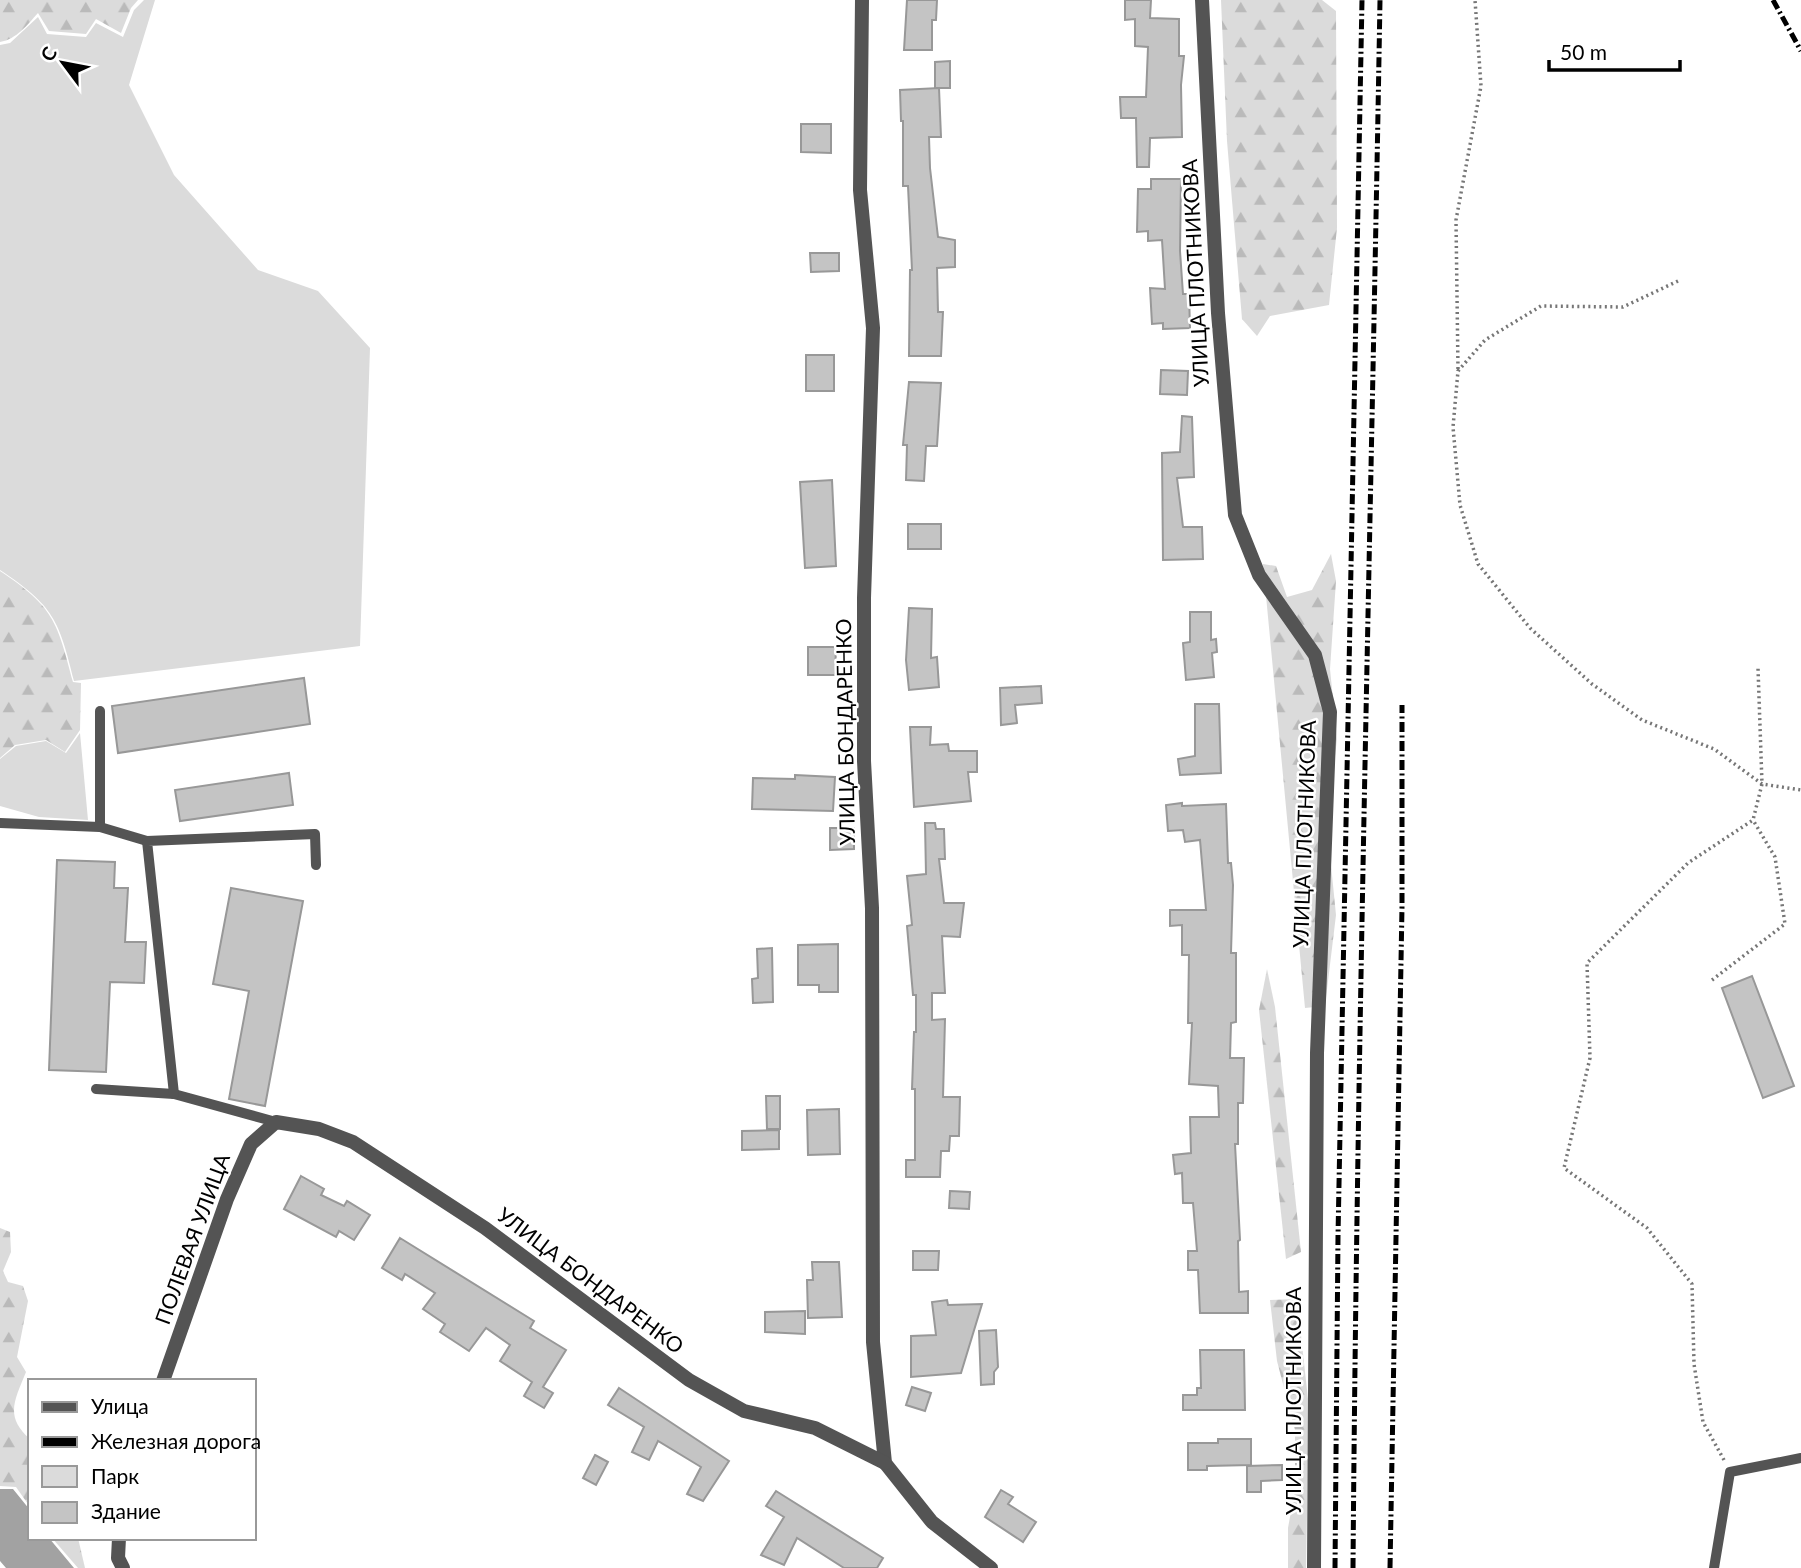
<svg xmlns="http://www.w3.org/2000/svg" width="1801" height="1568" viewBox="0 0 1801 1568" font-family="Lato,sans-serif">
	<style>
		.green { fill: #dbdbdb }
		.forest { fill: url(#forest-firs) }
		.water { fill: #a2a2a2 }
		.building { fill: #c4c4c4; stroke: #989898; stroke-width: 2 }
		.lines { fill: none; stroke-linecap: round; stroke-linejoin: round }
		.path { stroke: #767676; stroke-width: 3.5; stroke-dasharray: 2 3.5; stroke-linecap: butt }
		.service { stroke: #545454; stroke-width: 10 }
		.minor { stroke: #545454; stroke-width: 14 }
		.rail { stroke: #000; stroke-width: 5; stroke-dasharray: 10 3.5 2 3.5; stroke-linecap: butt }
		.labels { text-anchor: middle; stroke-width: 5; stroke-linejoin: round; paint-order: stroke }
		.street-label { font-size: 21px; fill: #000; stroke: #fff }
	</style>
	<defs>
		<pattern id="forest-firs" width="22" height="20" patternUnits="userSpaceOnUse" patternTransform="scale(1.75)"><rect width="22" height="20" fill="#dbdbdb"/><path d="M5 1l3.5 6h-7zM16 11l3.5 6h-7z" fill="#bababa"/></pattern>
	</defs>
	<rect width="100%" height="100%" fill="#fff"/>
	<g class="green">
		<path d="M144,0H155L129,85L174,175L258,270L318,291L370,348L360,646L74,681C59,620 54,606 0,570V45L10,43L38,17L47,34L86,37L96,23L123,37L134,10Z"/>
		<path d="M80,733L88,820L39,817L0,806V759L16,746L46,741L66,753Z"/>
	</g>
	<g class="forest">
		<path d="M0,0H138L131,8L121,33L96,19L86,34L49,31L38,13C27,25 17,39 0,42Z"/>
		<path d="M1221,0H1322L1336,11L1337,228L1329,305L1270,316L1257,336L1242,319L1227,141Z"/>
		<path d="M1331,554L1336,581L1330,669L1337,739L1327,825L1336,915L1325,1006L1305,1008L1263,564L1276,566L1287,597L1312,590Z"/>
		<path d="M0,571C54,607 57,621 73,682L81,683L80,730L65,752L46,740L15,745L0,758Z"/>
		<path d="M1267,969L1275,1007L1301,1252L1286,1259L1259,1010Z"/>
		<path d="M0,1228L10,1232L11,1252L3,1271L8,1282L23,1286L28,1301L17,1357L26,1372C15,1400 4,1416 30,1439V1507L16,1487L0,1486Z"/>
		<path d="M1297,1299L1309,1408L1306,1568H1288V1528L1295,1489V1430L1277,1361L1270,1300Z"/>
		<path d="M52,1538H78L85,1568H78Z"/>
	</g>
	<path class="water" d="M0,1489H13L30,1510V1538H49L74,1568H6L0,1561Z"/>
	<g class="building">
		<path d="M907,0H937L936,20H932V50H904Z"/>
		<path d="M1125,0H1151L1150,18L1179,19V56H1184L1181,85L1182,137L1150,138L1149,167H1137L1136,118H1121L1120,97H1146L1148,47L1135,46V19L1125,20Z"/>
		<path d="M950,61V88H935V62Z"/>
		<path d="M939,88L941,137H929L930,168L938,237L955,240V267L937,268L938,312H943L941,356H909L910,270H912L908,186H903V121H901L900,90Z"/>
		<path d="M801,124H831V153L801,152Z"/>
		<path d="M1151,179H1181L1180,251L1183,294H1189L1190,328L1163,329V323L1152,324L1150,288L1165,289L1162,240L1148,241V231L1137,232L1138,189H1151Z"/>
		<path d="M810,253H839V271L811,272Z"/>
		<rect x="806" y="355" width="28" height="36"/>
		<path d="M1161,370L1188,371L1187,395L1160,394Z"/>
		<path d="M909,382L941,383L937,446H926L924,481L906,480L907,445H903Z"/>
		<path d="M1182,416L1192,417L1194,477L1177,478L1183,527H1202L1203,559L1163,560L1162,453L1180,452Z"/>
		<path d="M832,480L836,566L805,568L800,482Z"/>
		<rect x="908" y="524" width="33" height="25"/>
		<path d="M909,608L932,609L931,658L937,657L939,687L909,690L906,660Z"/>
		<path d="M1190,612H1211V640L1216,639L1217,652L1212,653L1214,677L1186,680L1183,643L1190,642Z"/>
		<path d="M808,647H836L835,675H808Z"/>
		<path d="M304,678L310,724L118,753L112,706Z"/>
		<path d="M1041,686L1042,703L1015,705L1017,723L1001,725L1000,688Z"/>
		<path d="M1195,704H1219L1221,773L1180,775L1178,759L1195,756Z"/>
		<path d="M910,727H931L930,745L948,744L949,751H977V772H968L971,801L914,807Z"/>
		<path d="M289,773L293,805L180,821L175,790Z"/>
		<path d="M795,775L835,777L833,811L752,809L753,778L795,779Z"/>
		<path d="M1182,803V806L1226,804L1228,863H1231L1233,885L1231,953H1236V1022L1231,1023L1230,1058H1244L1243,1103H1238V1144H1235L1240,1240L1238,1241L1239,1292L1248,1291V1313H1200L1198,1270H1188V1251H1197L1193,1203H1183L1182,1173L1175,1174L1173,1155L1191,1153L1190,1117H1219L1218,1086L1189,1084L1192,1023H1188L1189,955H1182V925L1170,926V910H1206L1200,840L1185,842L1183,830L1168,831L1166,805Z"/>
		<path d="M925,823H935L936,829H944L945,859H939L944,903H964L960,937L942,936L945,993H932V1020L945,1019L943,1097H960L959,1136H950L949,1151H941L940,1177H906V1160H915V1089H912L914,1032H916V995H913L907,926L912,925L907,876L926,874Z"/>
		<path d="M830,828H854V849L830,850Z"/>
		<path d="M57,860L115,862L114,888H128L125,942H146L144,983L110,982L106,1072L49,1070Z"/>
		<path d="M231,888L303,901L265,1106L229,1099L249,991L213,984Z"/>
		<path d="M838,944V992H819V985H798V945Z"/>
		<path d="M772,948L773,1002L753,1003L752,979L758,978L757,949Z"/>
		<path d="M1752,976L1794,1086L1763,1098L1722,988Z"/>
		<path d="M766,1096H780V1129H767Z"/>
		<path d="M839,1109L840,1154L808,1155L807,1110Z"/>
		<path d="M779,1130V1149L742,1150V1131Z"/>
		<path d="M301,1176L324,1189L321,1195L344,1206L347,1201L370,1215L354,1240L339,1231L336,1237L284,1209Z"/>
		<path d="M950,1191L970,1192L969,1209L949,1208Z"/>
		<path d="M400,1238L534,1321L530,1328L566,1350L543,1387L553,1393L544,1408L524,1396L532,1382L500,1361L510,1345L486,1328L469,1351L440,1332L445,1324L423,1309L435,1293L405,1274L402,1280L382,1268Z"/>
		<path d="M913,1251H939L938,1270H913Z"/>
		<path d="M812,1262H839L842,1317L808,1318L807,1280H813Z"/>
		<path d="M947,1300L948,1305L982,1304L961,1373L911,1377V1336L936,1335L932,1302Z"/>
		<path d="M805,1311V1334L765,1332V1312Z"/>
		<path d="M996,1330L998,1367L994,1372V1384L981,1385L979,1331Z"/>
		<path d="M1200,1350H1244L1245,1410H1183V1395H1197V1388H1201Z"/>
		<path d="M912,1387L931,1393L925,1411L906,1405Z"/>
		<path d="M619,1388L729,1461L703,1501L687,1494L701,1467L658,1441L649,1460L632,1452L644,1427L608,1405Z"/>
		<path d="M1218,1439H1251V1465L1207,1466V1470H1188V1443H1218Z"/>
		<path d="M595,1455L608,1462L596,1485L583,1478Z"/>
		<path d="M1282,1465V1480L1261,1481V1492H1247V1466Z"/>
		<path d="M1001,1490L1013,1497L1008,1504L1036,1522L1023,1542L985,1517Z"/>
		<path d="M776,1491L883,1558L877,1568H844L797,1538L784,1565L761,1555L784,1517L766,1506Z"/>
	</g>
	<g class="lines">
		<g class="path">
			<path d="M1678,281L1623,307L1541,306L1485,340L1458,371L1453,427L1460,505L1478,564L1530,628L1592,684L1642,720L1714,749L1762,784L1801,790"/>
			<path d="M1458,369L1456,220L1481,86L1475,0"/>
			<path d="M1712,980L1785,924L1775,857L1753,820"/>
			<path d="M1724,1460L1703,1422L1694,1364L1692,1284L1647,1228L1564,1168L1590,1058L1587,963L1688,863L1753,820L1762,784L1758,668"/>
		</g>
		<g class="service">
			<path d="M100,711V827"/>
			<path d="M0,823L100,827L147,841"/>
			<path d="M96,1089L174,1094L276,1122"/>
			<path d="M174,1094L147,841L315,834L316,865"/>
			<path d="M1714,1568L1730,1472L1801,1458"/>
		</g>
		<g class="minor">
			<path d="M862,0L860,190L873,328L864,598V761L872,908L873,1342L885,1463L932,1522L991,1568"/>
			<path d="M1202,0L1218,313L1235,515L1259,575L1315,655L1330,712L1317,1053L1314,1568"/>
			<path d="M163,1381L227,1199L251,1144L276,1122L319,1129L353,1142L485,1228L689,1380L744,1411L815,1428L885,1463"/>
			<path d="M119,1538L118,1558L123,1568"/>
		</g>
		<g class="rail">
			<path d="M1773,0L1801,51"/>
			<path d="M1335,1568L1338,1236L1362,0"/>
			<path d="M1353,1568C1357,1045 1371,523 1380,0"/>
			<path d="M1390,1568L1402,907V705"/>
		</g>
	</g>
	<g class="labels">
		<g class="street-label">
			<text transform="translate(1196 273) rotate(-93)" y="7">УЛИЦА ПЛОТНИКОВА</text>
			<text transform="translate(846 732) rotate(-91)" y="7">УЛИЦА БОНДАРЕНКО</text>
			<text transform="translate(1305 834) rotate(-88)" y="7">УЛИЦА ПЛОТНИКОВА</text>
			<text transform="translate(193 1239) rotate(-70)" y="7">ПОЛЕВАЯ УЛИЦА</text>
			<text transform="translate(590 1281) rotate(37)" y="7">УЛИЦА БОНДАРЕНКО</text>
			<text transform="translate(1294 1401) rotate(-90)" y="7">УЛИЦА ПЛОТНИКОВА</text>
		</g>
	</g>
	<rect x="28" y="1379" width="228" height="161" fill="#ffffff" stroke="#999999" stroke-width="2"/>
	<rect x="42" y="1402" width="35" height="10" fill="#545454" stroke="#999999" stroke-width="2"/>
	<text x="91" y="1414" font-size="21" fill="#000000">Улица</text>
	<rect x="42" y="1437" width="35" height="10" fill="#000000" stroke="#999999" stroke-width="2"/>
	<text x="91" y="1449" font-size="21" fill="#000000">Железная дорога</text>
	<rect x="42" y="1466" width="35" height="21" fill="#dbdbdb" stroke="#999999" stroke-width="2"/>
	<text x="91" y="1484" font-size="21" fill="#000000">Парк</text>
	<rect x="42" y="1502" width="35" height="21" fill="#c4c4c4" stroke="#999999" stroke-width="2"/>
	<text x="91" y="1519" font-size="21" fill="#000000">Здание</text>
	<g transform="translate(63 63) rotate(302)" stroke="#ffffff" stroke-width="5" paint-order="stroke">
	<path d="M0-5L12 26L0 18L-12 26Z" fill="#000000"/>
	<text y="-10" font-size="19" font-weight="bold" text-anchor="middle" fill="#000000">С</text>
	</g>
	<path d="M1549 60v10h131v-10" fill="none" stroke="#000000" stroke-width="3.5"/>
	<text x="1560" y="60" font-size="21" fill="#000000" stroke="#ffffff" stroke-width="5" paint-order="stroke">50 m</text>
</svg>
